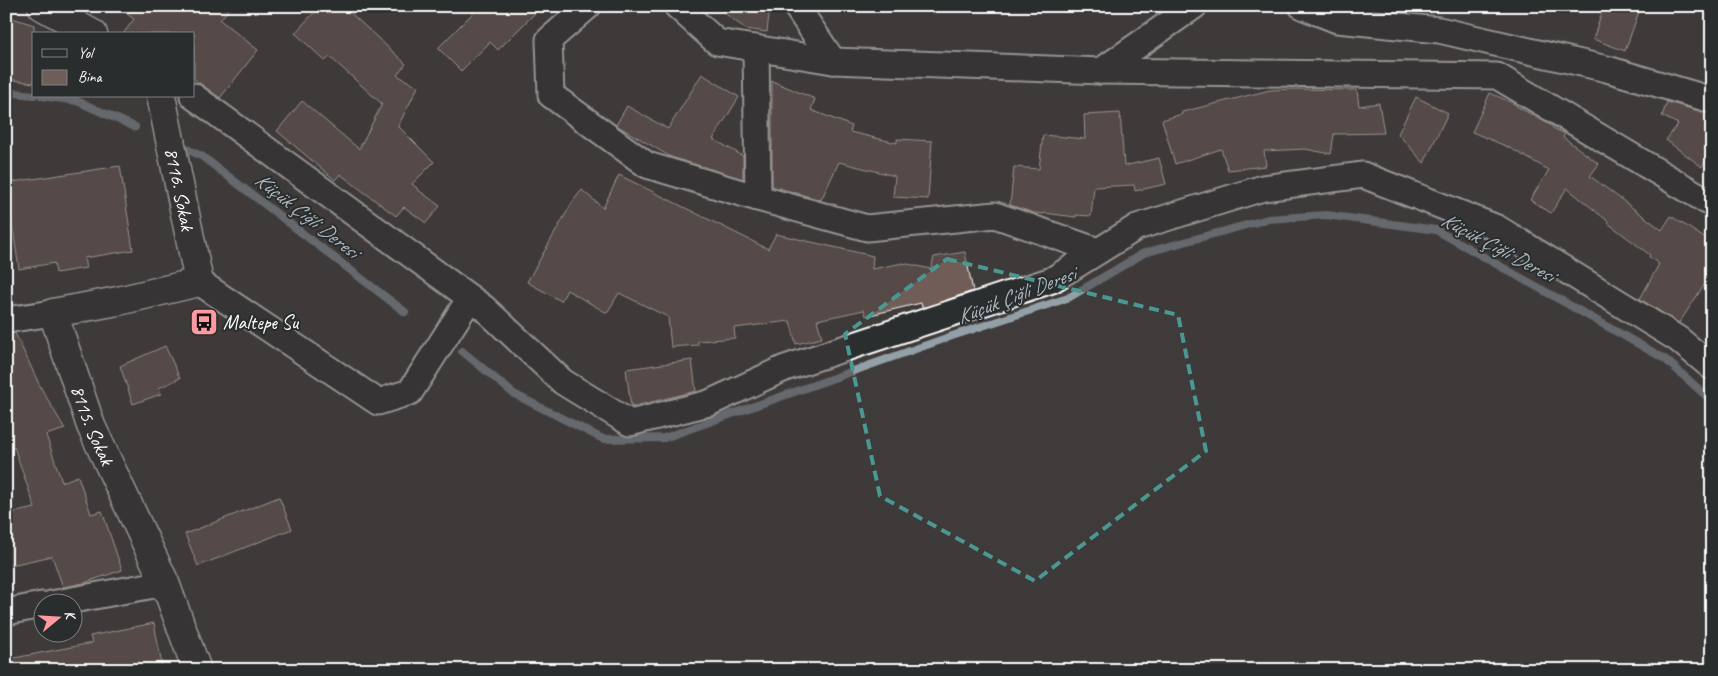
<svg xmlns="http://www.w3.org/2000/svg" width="1718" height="676" viewBox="0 0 1718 676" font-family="Caveat,sans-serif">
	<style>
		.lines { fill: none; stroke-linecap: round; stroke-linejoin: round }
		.stream { stroke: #93a0a8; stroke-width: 8 }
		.building { fill: #6f5d58; stroke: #fff }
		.street-casing { stroke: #fff; stroke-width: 29 }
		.secondary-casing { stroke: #fff; stroke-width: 31 }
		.street { stroke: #2a2d2e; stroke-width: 25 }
		.secondary { stroke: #2a2d2e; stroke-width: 28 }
		.marked { fill: none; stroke: #4b9892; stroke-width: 4; stroke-dasharray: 10 6; stroke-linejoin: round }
		.labels { text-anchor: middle; stroke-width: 4; stroke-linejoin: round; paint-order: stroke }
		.street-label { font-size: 20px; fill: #fff; stroke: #2a2d2e }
		.poi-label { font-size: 20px; fill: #fff; stroke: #2a2d2e; text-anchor: start }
		.water-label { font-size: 21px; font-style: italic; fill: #aeb7be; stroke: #2a2d2e }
	</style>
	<rect width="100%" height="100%" fill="#3f3b3b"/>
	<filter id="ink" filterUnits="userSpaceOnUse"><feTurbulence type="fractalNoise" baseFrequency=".02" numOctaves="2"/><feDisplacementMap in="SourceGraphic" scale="10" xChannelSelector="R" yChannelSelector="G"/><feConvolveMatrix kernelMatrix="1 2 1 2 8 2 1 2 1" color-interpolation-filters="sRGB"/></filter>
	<g filter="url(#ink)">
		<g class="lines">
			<g class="stream">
				<path d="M6,92L34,95"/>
				<path d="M42,96L77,101L135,127"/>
				<path d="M185,148L203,157L405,312"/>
				<path d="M462,351L514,394L603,439L664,438L952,336L1068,298L1144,253L1268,219L1326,215L1436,230L1665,359L1712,401"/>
			</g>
		</g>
		<g class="building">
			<path d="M116,6H231L220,20L258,50L220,98L194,79V34H123L134,19Z"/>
			<path d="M320,6H343L406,64L397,75L418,87L398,126L434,162L412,184L417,188V189L440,206L426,223L404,207L396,216L340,174L335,180L277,131L302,101L359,149L382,104L330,57L325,61L295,33Z"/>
			<path d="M480,6H542L498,50L490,42L461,71L438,48Z"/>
			<path d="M715,6H770L767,32L746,29Z"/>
			<path d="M1604,6H1641L1625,51L1593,39Z"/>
			<path d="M6,16L34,25V83L13,80L6,48Z"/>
			<path d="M702,74L739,97L713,139L743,156V179L671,157L616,125L627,106L668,129Z"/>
			<path d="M772,81L815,99L811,110L852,126L850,132L897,143V139L932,141L928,199L893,197L895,176L839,162L821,200L772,186Z"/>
			<path d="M1293,89L1357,90L1359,106L1379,103L1384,133L1334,134L1331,154L1305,149L1264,151L1266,166L1228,170L1221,149L1175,164L1162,120L1182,114V112L1270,90Z"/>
			<path d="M1490,93L1517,105L1516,106L1552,126L1553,128L1565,134L1563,137L1599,164L1590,176L1662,230L1671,216L1712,243V273L1679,323L1640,299L1659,264L1649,257L1650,255L1608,223L1609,222L1567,188L1551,213L1530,200L1549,170L1508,147L1472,132Z"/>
			<path d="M1416,97L1448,113L1424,163L1398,134Z"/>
			<path d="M1667,102L1706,113L1712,119V148L1702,167L1666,140L1678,124L1662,116Z"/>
			<path d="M1120,113L1124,166L1159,158L1166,184L1135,191L1134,185L1094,187L1091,216L1076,215V217L1044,213V214L1034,213L1010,205L1014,167L1039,169L1043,135L1085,139L1084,115Z"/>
			<path d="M120,166L133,250L84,258L86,268L56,273L54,263L19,269L6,183Z"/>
			<path d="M619,175L768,249L776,234L873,256L872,269L903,263L931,269L934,257L965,252L973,291L926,307H922L921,303L866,316L864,310L817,320L822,338L796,344L790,321L734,328L735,338L698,341V345L671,347L668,317L619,293L607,313L567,290L561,301L527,282L573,201L582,190L603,208Z"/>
			<path d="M15,333L41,388L65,429L46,435L62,482L78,476L91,514L102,511L122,570L84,583L63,587L52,556L6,566V514L35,508L14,447L6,449V334Z"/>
			<path d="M165,346L180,378L159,388L161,394L133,404L120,366Z"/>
			<path d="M692,360L696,391L631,407L626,369Z"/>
			<path d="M279,497L292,529L198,566L185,534Z"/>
			<path d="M154,623L163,670H10L9,659L92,643L90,636Z"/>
		</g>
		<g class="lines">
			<g class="street-casing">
				<g id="street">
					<path d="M588,6L549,40L551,95L647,165L758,198L867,228L995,215L1098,251"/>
					<path d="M677,6L717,42L833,61L1101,71L1497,76L1712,204"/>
					<path d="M796,6L833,61"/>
					<path d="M1302,6L1337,20L1439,30L1607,69L1712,100"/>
					<path d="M756,48L758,198"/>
					<path d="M1101,71L1194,6"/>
					<path d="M193,96L484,308L563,382L630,423L709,403L785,368L1052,280L1137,227L1263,188L1363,175L1497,228L1678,339L1712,367"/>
					<path d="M199,282L378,402L410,392L470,298"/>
					<path d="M6,320L53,313"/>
					<path d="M51,604L165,583"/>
					<path d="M6,612L42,605"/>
				</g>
			</g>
			<g class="secondary-casing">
				<g id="secondary">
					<path d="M42,6L93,34"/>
					<path id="s1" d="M161,96L199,282L118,301L53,313L91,426L165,583L197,670"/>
				</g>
			</g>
			<use href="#street" class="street"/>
			<use href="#secondary" class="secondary"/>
		</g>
	</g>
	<path d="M0 0H1718V676H0ZM947,259L1178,315L1206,451L1035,581L880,496L845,334Z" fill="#3f3b3b" fill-opacity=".55" fill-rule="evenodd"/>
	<path class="marked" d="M947,259L1178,315L1206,451L1035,581L880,496L845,334Z"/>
	<defs>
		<g id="bus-square" transform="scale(1.4375)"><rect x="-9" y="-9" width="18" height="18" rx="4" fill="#ff9aa2" stroke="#2a2d2e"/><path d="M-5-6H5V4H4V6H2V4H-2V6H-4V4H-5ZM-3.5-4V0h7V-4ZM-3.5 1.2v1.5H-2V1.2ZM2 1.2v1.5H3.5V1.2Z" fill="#111"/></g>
	</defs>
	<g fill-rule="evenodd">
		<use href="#bus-square" x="204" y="322"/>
	</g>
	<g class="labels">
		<g class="street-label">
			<text dy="7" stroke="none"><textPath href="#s1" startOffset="95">8116. Sokak</textPath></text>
			<text dy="7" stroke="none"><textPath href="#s1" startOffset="458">8115. Sokak</textPath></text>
		</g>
		<g class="poi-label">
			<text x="223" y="329">Maltepe Su</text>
		</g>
		<g class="water-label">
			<text transform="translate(307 215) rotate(38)" y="7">Küçük Çiğli Deresi</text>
			<text transform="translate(1498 247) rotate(28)" y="7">Küçük Çiğli Deresi</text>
			<text transform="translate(1016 295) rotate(-21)" y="7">Küçük Çiğli Deresi</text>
		</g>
	</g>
	<rect width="1718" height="676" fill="none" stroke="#2a2d2e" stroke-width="25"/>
	<rect x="12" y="12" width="1693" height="651" fill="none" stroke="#fff" stroke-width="2" filter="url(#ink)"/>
	<rect x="32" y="32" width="162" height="65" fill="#2a2d2e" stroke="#7f8182"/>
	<rect x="42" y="49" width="25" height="8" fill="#2a2d2e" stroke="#7f8182"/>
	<text x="78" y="58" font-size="15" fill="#ffffff">Yol</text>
	<rect x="42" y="70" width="25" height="15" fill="#6f5d58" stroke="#7f8182"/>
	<text x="78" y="82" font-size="15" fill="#ffffff">Bina</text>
	<g transform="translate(58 618) rotate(72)"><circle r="24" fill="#2a2d2e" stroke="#7f8182"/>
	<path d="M0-4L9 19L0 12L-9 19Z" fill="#ff9aa2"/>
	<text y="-8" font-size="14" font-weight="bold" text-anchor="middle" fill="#ffffff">K</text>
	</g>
</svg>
